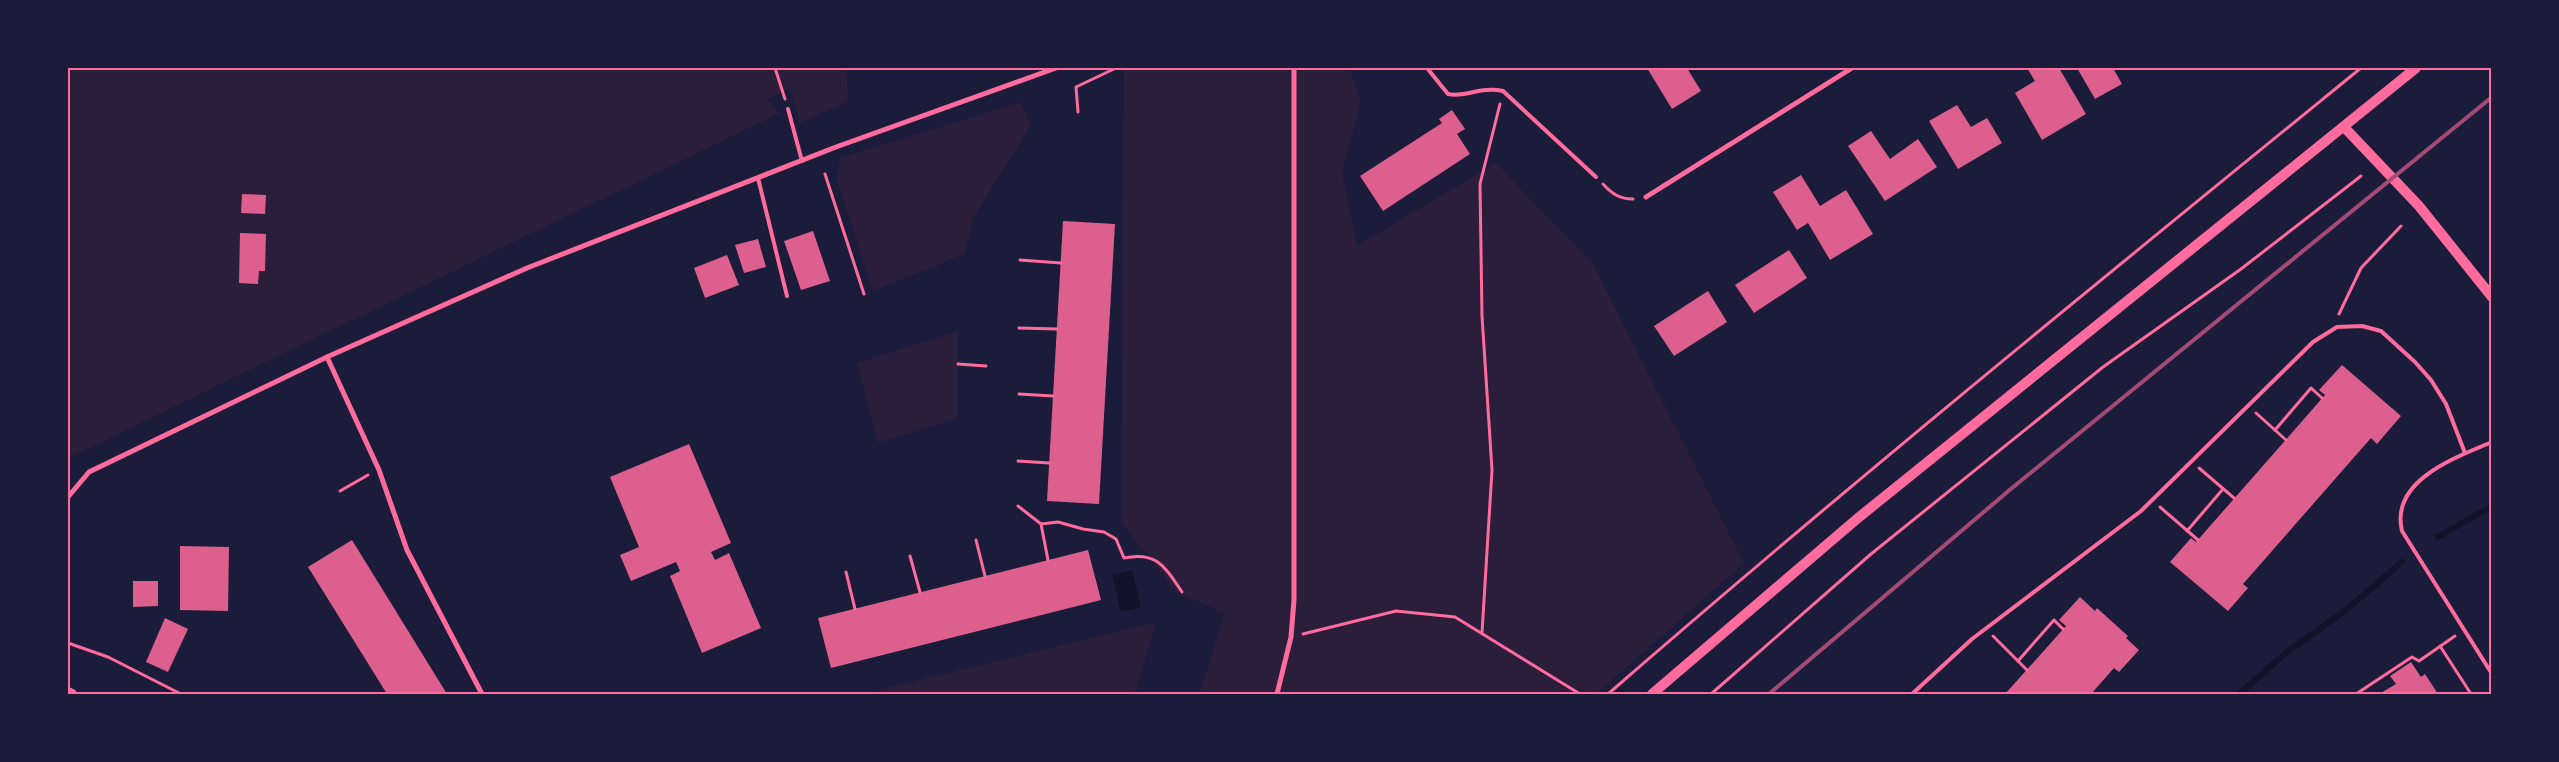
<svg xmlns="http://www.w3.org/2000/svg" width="2559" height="762" viewBox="0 0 2559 762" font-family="Barlow,sans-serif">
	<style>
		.green { fill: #2a1e3b }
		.water { fill: #12122b }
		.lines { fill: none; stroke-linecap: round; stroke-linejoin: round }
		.stream { stroke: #12122b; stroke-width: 6 }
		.building { fill: #dd5f8e }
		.path { stroke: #ff6b9d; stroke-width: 3 }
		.service { stroke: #ff6b9d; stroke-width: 4 }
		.minor { stroke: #ff6b9d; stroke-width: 5 }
		.secondary { stroke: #ff6b9d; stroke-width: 10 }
		.rail { stroke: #a44b75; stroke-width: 4 }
		.neatline { fill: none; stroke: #ff6b9d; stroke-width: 2 }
	</style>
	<rect width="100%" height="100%" fill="#1b1b3a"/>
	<g class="green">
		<path d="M68,68H847L848,101L800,123L790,89L767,99L780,113L68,458Z"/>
		<path d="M1130,68H1349L1361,102L1342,172L1357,246L1496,163L1593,264L1744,563L1596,694H1199L1225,613L1176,592L1121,522L1124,71Z"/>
		<path d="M1021,102L1031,125L973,218L965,254L873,291L837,180L840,158Z"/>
		<path d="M958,331V418L878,443L857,363Z"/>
		<path d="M1156,622L1135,694H862Z"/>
	</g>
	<path class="water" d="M1132,570L1141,607L1121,612L1112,575Z"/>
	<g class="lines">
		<g class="stream">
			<path d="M2438,537L2492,506"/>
			<path d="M2239,694L2287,652L2346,610L2402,562"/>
		</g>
	</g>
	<g class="building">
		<path d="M1647,68H1687L1701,91L1672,109Z"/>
		<path d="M2027,68H2059L2086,114L2042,140L2015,93L2035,81Z"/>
		<path d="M2077,68H2113L2122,84L2095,99Z"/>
		<path d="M1957,105L1971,127L1987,118L2002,143L1958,169L1929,121Z"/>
		<path d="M1452,110L1465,129L1457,134L1470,154L1383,211L1360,176L1442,123L1439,119Z"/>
		<path d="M1871,131L1890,159L1918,139L1937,167L1885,201L1848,146Z"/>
		<path d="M1801,175L1820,206L1846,190L1873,234L1830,260L1808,223L1797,230L1773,192Z"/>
		<path d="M242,194L266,195L265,214L241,213Z"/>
		<path d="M1063,221L1115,224L1099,504L1047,501Z"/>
		<path d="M813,231L830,281L801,290L784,241Z"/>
		<path d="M240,233L266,234L265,271H259L258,284L239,283Z"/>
		<path d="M758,239L766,267L744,273L735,245Z"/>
		<path d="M1789,250L1807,278L1754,313L1735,285Z"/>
		<path d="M727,255L739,285L705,298L694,268Z"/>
		<path d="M1708,291L1727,322L1674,356L1654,326Z"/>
		<path d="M2342,365L2401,416L2377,444L2371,438L2243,584L2248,588L2228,611L2170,562L2191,538L2196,542L2325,395L2319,390Z"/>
		<path d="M689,444L731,543L711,552L715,560L729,553L761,628L702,653L670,576L680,571L676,562L631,581L620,555L639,547L610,477Z"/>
		<path d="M352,540L447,694H387L308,567Z"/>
		<path d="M180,546L229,547L228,611L180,610Z"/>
		<path d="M1088,550L1101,600L831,668L818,618Z"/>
		<path d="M133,581H158V606L133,607Z"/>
		<path d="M2080,597L2095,611L2097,608L2128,636L2126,638L2139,650L2119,672L2114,668L2091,694H2005L2066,626L2059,620Z"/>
		<path d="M165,618L188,629L168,672L146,662Z"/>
		<path d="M2411,662L2421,677L2425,674L2438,694H2379L2396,684L2390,676Z"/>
	</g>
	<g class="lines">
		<g class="path">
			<path d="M775,68L785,99"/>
			<path d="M1078,112L1076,87L1116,68"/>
			<path d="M825,174L864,294"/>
			<path d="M1603,184C1612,194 1620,199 1633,199"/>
			<path d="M1020,260L1061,263"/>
			<path d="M2339,314L2361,268L2401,226"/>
			<path d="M1019,328L1057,329"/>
			<path d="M958,364L986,366"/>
			<path d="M1019,394L1053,396"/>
			<path d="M2256,413L2286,440"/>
			<path d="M2275,430L2311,388L2322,398"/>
			<path d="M1018,461L1049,463"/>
			<path d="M2199,468L2234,498"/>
			<path d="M340,491L368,475"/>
			<path d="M1018,506L1041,524L1048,560"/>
			<path d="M2160,507L2198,540"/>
			<path d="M1041,524L1058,522L1083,529L1104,532L1116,539L1124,558C1157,551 1165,567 1182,592"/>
			<path d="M2187,531L2223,489"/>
			<path d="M976,540L985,576"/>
			<path d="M910,556L920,592"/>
			<path d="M846,572L855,609"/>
			<path d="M1482,633L1492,470L1482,316L1480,184L1500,104"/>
			<path d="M1303,634L1396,611L1455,617L1580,694"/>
			<path d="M1993,636L2027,670"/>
			<path d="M68,643L108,657L181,694"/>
			<path d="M2440,646L2471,694"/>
			<path d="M2018,661L2054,620L2063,629"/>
			<path d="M1608,694C1854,480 2108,274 2361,68"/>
			<path d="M1711,694L1871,554L2103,367L2241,269L2361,176"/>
			<path d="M2356,694L2412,657L2419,661L2455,636"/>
		</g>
		<g class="service">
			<path d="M1427,68L1448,94C1465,98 1480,86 1503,91L1596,177"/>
			<path d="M788,109L802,161"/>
			<path d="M758,178L787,296"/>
			<path d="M2492,442C2454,458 2390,481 2402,531L2492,674"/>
			<path d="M1912,694L1972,639L2141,511L2313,342L2337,327L2362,326L2381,331L2415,362L2431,380L2446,404L2465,453"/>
		</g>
		<g class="minor">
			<path d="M1646,197L1852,68"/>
			<path d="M327,357L379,470L407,550L482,694"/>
			<path d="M68,497L89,472L327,357L527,268L836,147L1056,68"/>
			<path d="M1277,694L1291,637L1294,600V68"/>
		</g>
		<g class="secondary">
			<path d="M2344,127L2419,206L2492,297"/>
			<path d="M68,692L72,694"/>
			<path d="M1652,694L1858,518L2416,68"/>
		</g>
		<path class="rail" d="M1769,694L2012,488L2492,97"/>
	</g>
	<rect width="2559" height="762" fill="none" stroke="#1b1b3a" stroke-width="138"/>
	<rect x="69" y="69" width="2421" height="624" class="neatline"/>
</svg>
